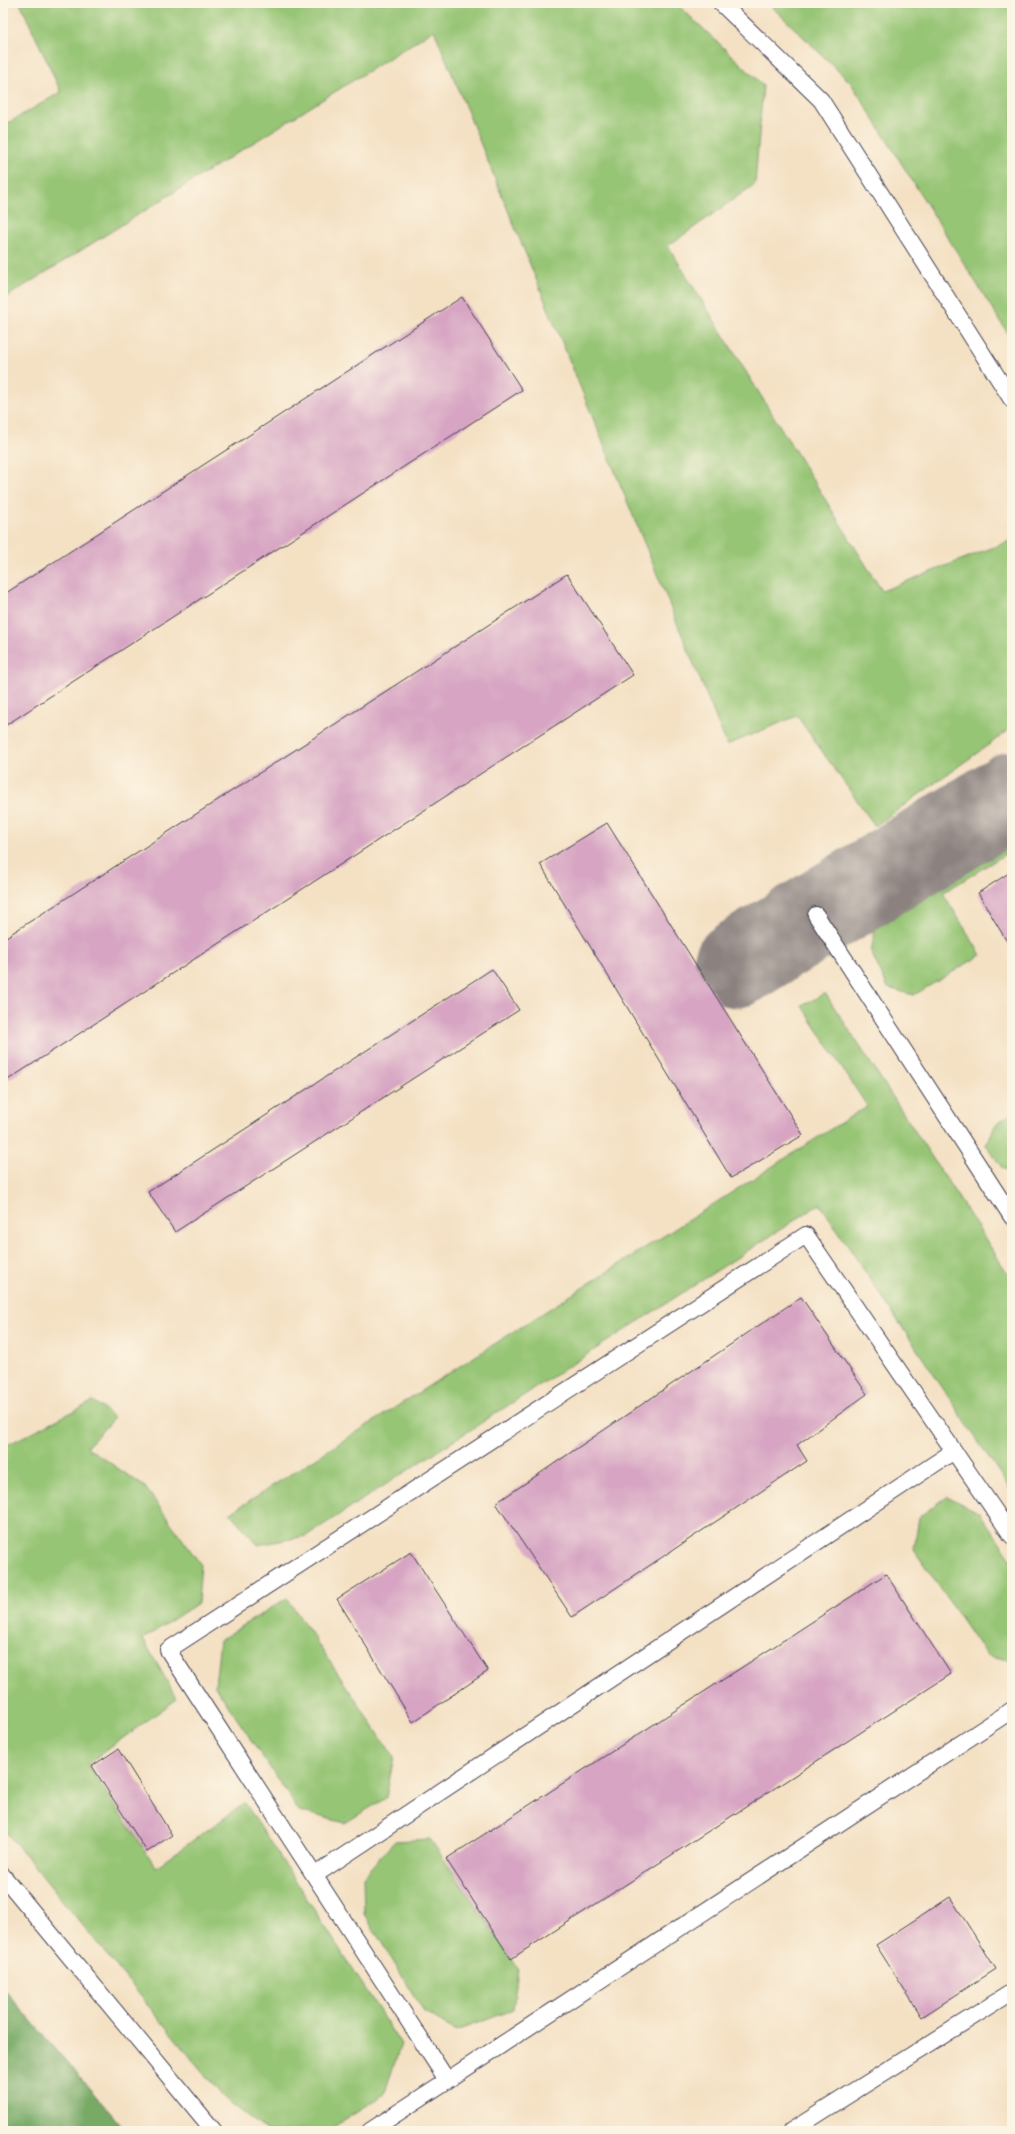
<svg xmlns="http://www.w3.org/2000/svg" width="1015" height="2134" viewBox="0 0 1015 2134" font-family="Mali,sans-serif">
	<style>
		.green { fill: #96c575; stroke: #5c7458 }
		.forest { fill: #78aa66; stroke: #4d6650 }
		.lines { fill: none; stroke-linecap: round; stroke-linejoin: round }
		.taxiway { stroke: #8b8280; stroke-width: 87 }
		.building { fill: #d7a5c3 }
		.service-casing { stroke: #423f50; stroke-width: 18 }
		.service { stroke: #fff; stroke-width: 16 }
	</style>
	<rect width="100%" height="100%" fill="#fcf5e5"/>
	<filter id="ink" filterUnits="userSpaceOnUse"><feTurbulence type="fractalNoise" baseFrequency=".025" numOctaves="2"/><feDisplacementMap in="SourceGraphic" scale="8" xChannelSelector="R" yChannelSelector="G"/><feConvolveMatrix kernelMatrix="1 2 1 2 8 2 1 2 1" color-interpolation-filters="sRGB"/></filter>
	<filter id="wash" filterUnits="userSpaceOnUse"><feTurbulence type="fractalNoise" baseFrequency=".012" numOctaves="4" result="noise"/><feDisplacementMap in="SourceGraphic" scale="16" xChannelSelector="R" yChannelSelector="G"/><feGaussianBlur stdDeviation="0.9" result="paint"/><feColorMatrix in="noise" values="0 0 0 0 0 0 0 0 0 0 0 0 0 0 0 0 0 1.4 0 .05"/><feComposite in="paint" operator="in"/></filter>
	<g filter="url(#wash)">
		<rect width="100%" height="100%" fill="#f4e1c4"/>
		<g class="green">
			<path d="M20,3H676L763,85L755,184L668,246L882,591L1012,540V728L875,826L797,716L727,745L434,30L3,299V126L61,92Z"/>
			<path d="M768,3H1012V340L851,83Z"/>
			<path d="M1012,828V850L943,893L981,955L914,995L888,988L871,952L879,909Z"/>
			<path d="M825,993L1012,1280V1492L820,1204L306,1536L258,1545L230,1513L867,1106L802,1006Z"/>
			<path d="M1012,1113V1170L1003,1169L986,1145L996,1124Z"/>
			<path d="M94,1401L114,1418L87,1447L145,1487L201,1565L198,1603L143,1639L177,1699L87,1764L156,1867L245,1803L401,2044L384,2095L327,2131H267L224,2098L3,1828V1447Z"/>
			<path d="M947,1496L980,1513L1012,1560V1661L986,1655L914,1550L919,1517Z"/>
			<path d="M287,1598L394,1757L386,1798L345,1823L299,1811L215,1686L220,1640Z"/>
			<path d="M430,1839L518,1968L513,2010L456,2031L425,2013L364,1914L363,1876L395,1841Z"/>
		</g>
		<path class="forest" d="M3,1988L126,2131H3Z"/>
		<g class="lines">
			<path class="taxiway" d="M737,964L1012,795"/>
		</g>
		<g id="blocks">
			<g class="building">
				<path d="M462,297L522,390L3,727V595Z"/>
				<path d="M567,574L633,675L3,1083V939Z"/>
				<path d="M607,823L803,1135L731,1178L540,864Z"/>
				<path d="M1012,871V950L978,893Z"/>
				<path d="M492,969L519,1010L175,1232L148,1192Z"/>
				<path d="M801,1297L867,1394L797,1445L807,1461L572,1617L496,1503Z"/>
				<path d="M411,1552L488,1671L413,1722L337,1599Z"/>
				<path d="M886,1574L951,1674L511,1959L446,1859Z"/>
				<path d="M118,1749L172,1835L147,1852L92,1766Z"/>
				<path d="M950,1897L996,1969L922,2017L876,1945Z"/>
			</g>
		</g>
	</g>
	<g filter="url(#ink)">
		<use href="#blocks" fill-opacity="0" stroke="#423f50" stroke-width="1"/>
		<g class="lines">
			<g class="service-casing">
				<g id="service">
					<path d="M721,3L821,100L1012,400"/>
					<path d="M816,915L1012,1217"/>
					<path d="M315,1875L954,1451"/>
					<path d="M3,1876L214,2131"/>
					<path d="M447,2080L168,1650L806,1235L1012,1536"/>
					<path d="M370,2131L1012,1710"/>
					<path d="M791,2131L1012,1992"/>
				</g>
			</g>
			<use href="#service" class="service"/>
		</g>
	</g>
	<rect width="1015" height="2134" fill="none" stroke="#fcf5e5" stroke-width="16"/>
</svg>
